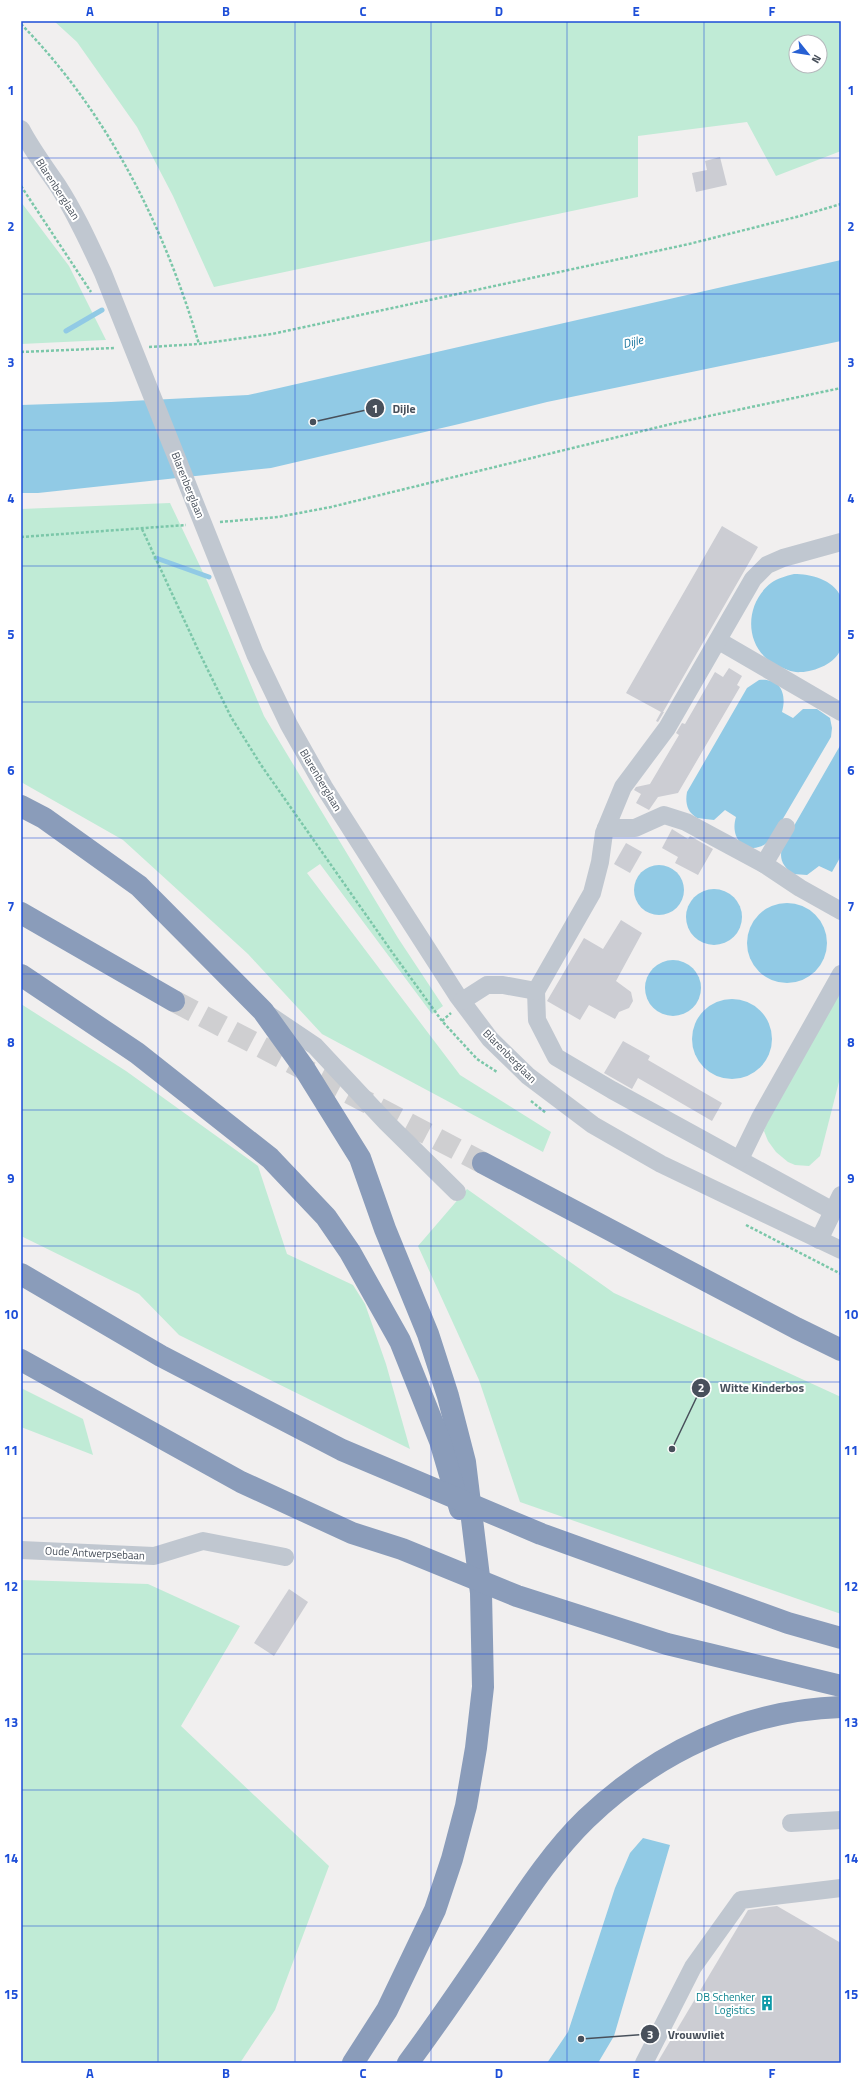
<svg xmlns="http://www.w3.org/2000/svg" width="862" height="2084" viewBox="0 0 862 2084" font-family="'Titillium Web',sans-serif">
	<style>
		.green { fill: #c0ebd6; fill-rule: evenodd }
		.water { fill: #91cae5 }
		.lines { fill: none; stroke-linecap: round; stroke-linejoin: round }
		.stream { stroke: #91cae5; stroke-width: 5 }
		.building { fill: #cccdd3 }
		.highway-tunnel { stroke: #cfcfd1; stroke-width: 22; stroke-dasharray: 22 11; stroke-linecap: butt }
		.path { stroke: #7bc7a9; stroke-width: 2.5; stroke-dasharray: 3 2; stroke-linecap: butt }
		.minor { stroke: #c0c7d0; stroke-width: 18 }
		.highway { stroke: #8a9cba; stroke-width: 22 }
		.grid { fill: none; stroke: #1d4ed8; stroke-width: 1; stroke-opacity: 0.55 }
		.labels { text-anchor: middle; stroke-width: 4; stroke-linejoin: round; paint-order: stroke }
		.street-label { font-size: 11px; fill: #48505b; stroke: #fff }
		.culture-label { font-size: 11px; fill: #0d838f; stroke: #fff; text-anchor: end }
		.water-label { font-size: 12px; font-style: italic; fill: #17749e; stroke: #fff }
		.leader { fill: none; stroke: #48505b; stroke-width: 1.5 }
		.callout-dot { fill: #48505b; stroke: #fff; stroke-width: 1.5 }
		.mark-label { font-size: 12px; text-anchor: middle; font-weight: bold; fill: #fff }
		.callout-label { font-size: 12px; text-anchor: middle; font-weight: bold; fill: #48505b; stroke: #fff; stroke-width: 4; stroke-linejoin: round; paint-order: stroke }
		.neatline { fill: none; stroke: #1d4ed8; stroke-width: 1.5 }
		.grid-label { font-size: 13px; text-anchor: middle; font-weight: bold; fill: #1d4ed8 }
	</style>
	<rect width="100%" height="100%" fill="#f1efef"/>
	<g class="green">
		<path d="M54,21H841V151L776,176L747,122L638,136V197L214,287L173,196L137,127L77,42ZM796,42H820V66H796Z"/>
		<path d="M21,202L69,266L106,340L21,344Z"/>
		<path d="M170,503L208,583L264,716L398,938L443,1006L432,1014L320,864L307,873L460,1075L551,1132L543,1152L322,1034L248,954L123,840L21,782V509Z"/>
		<path d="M841,985V1074L820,1156L809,1166L795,1165L788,1162L776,1152L768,1141L764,1131L771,1110Z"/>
		<path d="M21,1004L126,1071L258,1166L287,1254L353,1285L365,1304L386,1364L410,1449L179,1335L139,1294L21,1236Z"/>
		<path d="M467,1189L614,1293L841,1397V1614L520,1502L479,1380L418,1246Z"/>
		<path d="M21,1388L83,1419L93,1455L21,1427Z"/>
		<path d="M21,1580L148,1584L240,1626L181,1726L329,1866L275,2010L240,2063H21Z"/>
	</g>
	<g class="water">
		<path d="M841,260V341L547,402L459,424L271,468L38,493H21V405L111,402L248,395Z"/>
		<path d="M794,574C810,574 833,579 841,597C844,603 841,617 841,624C841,631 843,641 841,648C837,663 814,672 801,672C793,673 785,669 778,666C744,650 743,605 771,583C778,578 786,576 794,574Z"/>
		<path d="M759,680C781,678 787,694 782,712L793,718L803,709H817L830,718L832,728L831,737L771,839C753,859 728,843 736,817L725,810L714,820L697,818C687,812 685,803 687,792L747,688Z"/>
		<path d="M841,744V856L832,872L819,866L807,875L793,874C783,866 778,859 783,845Z"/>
		<circle cx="659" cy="890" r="25"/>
		<circle cx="714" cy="917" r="28"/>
		<circle cx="787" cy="943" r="40"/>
		<circle cx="673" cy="988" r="28"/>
		<circle cx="732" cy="1039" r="40"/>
		<path d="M643,1838L670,1845L614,2036L598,2063H547L568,2032L615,1888L630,1853Z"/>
	</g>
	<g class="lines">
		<g class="stream">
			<path d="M66,331L102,310"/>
			<path d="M156,558L209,577"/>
		</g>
	</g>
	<g class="building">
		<path d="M720,157L727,185L696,192L692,173L707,170L705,161Z"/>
		<path d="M722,526L758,547L663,712H664L658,722L656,721L661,712L626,693Z"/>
		<path d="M729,668L742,676L737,685L740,687L678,793L658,797L649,810L636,803L641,794L634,790L636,787L650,784L679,735L676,733L682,723L685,724L715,672L723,677Z"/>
		<path d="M672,829L688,839L690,836L713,849L698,875L675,863L678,857L662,848Z"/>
		<path d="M626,843L642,852L630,873L614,864Z"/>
		<path d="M621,920L642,933L616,981L631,992L633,1001L629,1008L619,1012L615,1019L589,1005L580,1020L547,1001L584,938L603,949Z"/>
		<path d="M623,1041L650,1056L648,1060L722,1103L712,1121L638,1078L632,1089L604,1073Z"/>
		<path d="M289,1589L308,1602L274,1656L254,1643Z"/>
		<path d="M777,1906L841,1943V2063H657L748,1910Z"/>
	</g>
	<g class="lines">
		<path class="highway-tunnel" d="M174,1001L483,1163"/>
		<g class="path">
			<path d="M21,24C108,113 164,226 199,344"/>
			<path d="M21,186L91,292"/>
			<path d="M149,347L199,344L272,334L689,244L800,216L841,204"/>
			<path d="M21,352L114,348"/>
			<path d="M220,522L278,517L331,507L671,424L841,388"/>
			<path d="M142,529L200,654L231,717L261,765L392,952L442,1021L477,1059L497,1072"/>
			<path d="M21,537L186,525"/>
			<path d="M442,1021L451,1013"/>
			<path d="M531,1101L546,1113"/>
			<path d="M746,1225L841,1274"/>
		</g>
		<g class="minor">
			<path d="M21,129C32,150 45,167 58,186C76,214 89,243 103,273L255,654L289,725L324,787L396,900L457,995L490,1039L528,1076L593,1125L661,1164L841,1250"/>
			<path d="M719,641L841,712"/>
			<path d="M606,828H635L664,815L686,822L764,864L800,888L841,911"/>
			<path d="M764,864L786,827"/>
			<path d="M536,991L537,1020L556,1057L612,1090L833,1211"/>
			<path d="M462,1001L487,985H503L536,991L592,893L600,862L604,833L623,787L667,728L753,579L767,565L783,558L841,542"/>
			<path d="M269,1015L315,1046L386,1122L457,1192"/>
			<path d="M740,1159L760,1118L841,974"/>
			<path d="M819,1240L841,1195"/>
			<path d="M21,1550L154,1556L203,1541L285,1557"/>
			<path d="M791,1823L841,1820"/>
			<path d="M644,2063L693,1967L741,1900L841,1888"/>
		</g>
		<g class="highway">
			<path d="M21,806L44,818L139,886L263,1011L304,1068L360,1158L385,1229L428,1334L448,1396L465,1462L481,1593L483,1687L476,1748L466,1806L452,1859L435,1910L387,2010L353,2063"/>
			<path d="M21,913L174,1001"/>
			<path d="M21,975L137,1053L270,1158L326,1217L350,1252L400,1341L440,1441L460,1509"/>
			<path d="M483,1163L796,1328L841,1350"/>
			<path d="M21,1274L161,1356L342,1450L541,1534L788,1623L841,1638"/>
			<path d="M21,1360L241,1482L352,1533L402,1549L517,1596L667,1644L841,1686"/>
			<path d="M408,2063C439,2021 469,1977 498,1934C525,1894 552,1852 586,1819C656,1752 745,1710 841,1707"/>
		</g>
	</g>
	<path class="grid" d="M158,21V2063M295,21V2063M431,21V2063M567,21V2063M704,21V2063M21,158H841M21,294H841M21,430H841M21,566H841M21,702H841M21,838H841M21,974H841M21,1110H841M21,1246H841M21,1382H841M21,1518H841M21,1654H841M21,1790H841M21,1926H841"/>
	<defs>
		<g id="building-bare" transform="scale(1.2)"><path d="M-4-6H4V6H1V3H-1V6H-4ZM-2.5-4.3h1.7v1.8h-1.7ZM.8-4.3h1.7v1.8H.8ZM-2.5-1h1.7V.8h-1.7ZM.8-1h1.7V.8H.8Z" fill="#0f9aa8" stroke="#fff" stroke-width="2.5" paint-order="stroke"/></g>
	</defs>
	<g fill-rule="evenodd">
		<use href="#building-bare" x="767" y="2003"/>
	</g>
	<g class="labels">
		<g class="street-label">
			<text transform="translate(58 189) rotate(57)" y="4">Blarenberglaan</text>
			<text transform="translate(188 485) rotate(68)" y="4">Blarenberglaan</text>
			<text transform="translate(321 780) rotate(59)" y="4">Blarenberglaan</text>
			<text transform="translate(510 1056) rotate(45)" y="4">Blarenberglaan</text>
			<text transform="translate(95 1553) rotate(3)" y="4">Oude Antwerpsebaan</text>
		</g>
		<g class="culture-label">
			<text x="755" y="2001">DB Schenker<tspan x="755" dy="13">Logistics</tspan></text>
		</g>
		<g class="water-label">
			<text transform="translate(633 342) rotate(-14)" y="4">Dijle</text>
		</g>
	</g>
	<path class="leader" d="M313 422L375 408M672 1449L701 1388M581 2039L650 2034"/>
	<g class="callout-dot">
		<circle cx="313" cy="422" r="4"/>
		<circle cx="672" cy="1449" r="4"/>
		<circle cx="581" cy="2039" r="4"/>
		<circle cx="375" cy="408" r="10"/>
		<circle cx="701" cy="1388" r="10"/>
		<circle cx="650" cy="2034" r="10"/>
	</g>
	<g class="mark-label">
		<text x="375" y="413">1</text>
		<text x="701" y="1392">2</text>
		<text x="650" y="2039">3</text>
	</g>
	<g class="callout-label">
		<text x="404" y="413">Dijle</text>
		<text x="762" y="1392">Witte Kinderbos</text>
		<text x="696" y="2039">Vrouwvliet</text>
	</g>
	<rect width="862" height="2084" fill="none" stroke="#ffffff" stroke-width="44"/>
	<g transform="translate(808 54) rotate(120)"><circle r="19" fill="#ffffff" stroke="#b6b9bd"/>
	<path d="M0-3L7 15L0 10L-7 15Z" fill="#2760d3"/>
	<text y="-6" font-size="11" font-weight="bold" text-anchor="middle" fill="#48505b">N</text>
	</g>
	<rect x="22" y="22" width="818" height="2040" class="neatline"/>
	<g class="grid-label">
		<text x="90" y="16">A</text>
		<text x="226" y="16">B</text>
		<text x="363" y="16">C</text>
		<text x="499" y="16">D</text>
		<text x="636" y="16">E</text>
		<text x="772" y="16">F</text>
		<text x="11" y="95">1</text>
		<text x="851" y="95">1</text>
		<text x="11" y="231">2</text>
		<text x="851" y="231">2</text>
		<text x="11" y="367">3</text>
		<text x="851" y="367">3</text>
		<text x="11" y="503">4</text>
		<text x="851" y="503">4</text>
		<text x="11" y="639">5</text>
		<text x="851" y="639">5</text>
		<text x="11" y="775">6</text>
		<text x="851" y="775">6</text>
		<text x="11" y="911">7</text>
		<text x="851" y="911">7</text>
		<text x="11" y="1047">8</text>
		<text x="851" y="1047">8</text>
		<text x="11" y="1183">9</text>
		<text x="851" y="1183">9</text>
		<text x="11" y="1319">10</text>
		<text x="851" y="1319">10</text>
		<text x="11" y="1455">11</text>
		<text x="851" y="1455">11</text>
		<text x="11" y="1591">12</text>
		<text x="851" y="1591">12</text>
		<text x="11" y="1727">13</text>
		<text x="851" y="1727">13</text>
		<text x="11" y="1863">14</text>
		<text x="851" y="1863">14</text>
		<text x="11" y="1999">15</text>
		<text x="851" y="1999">15</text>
		<text x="90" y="2078">A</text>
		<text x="226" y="2078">B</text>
		<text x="363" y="2078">C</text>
		<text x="499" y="2078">D</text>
		<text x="636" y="2078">E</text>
		<text x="772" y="2078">F</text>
	</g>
</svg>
